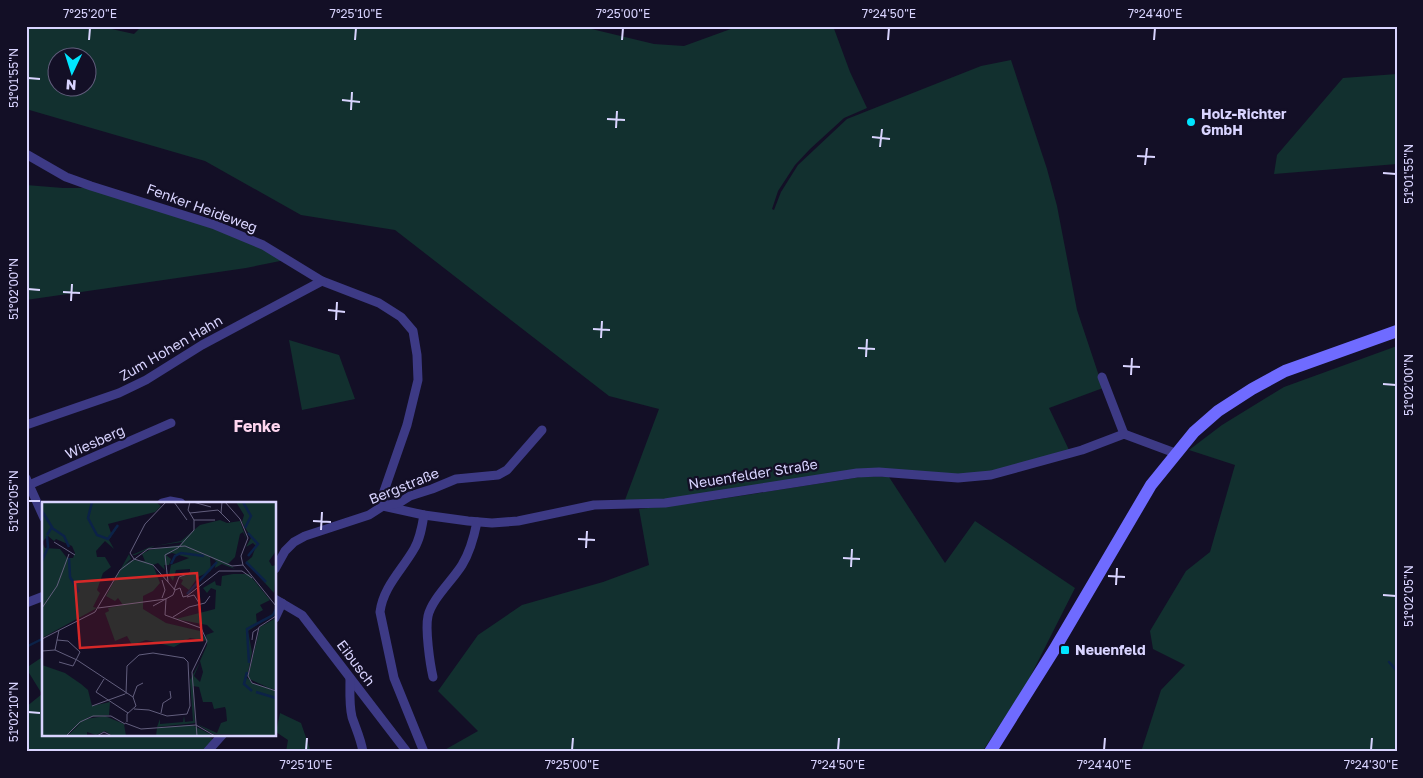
<svg xmlns="http://www.w3.org/2000/svg" width="1423" height="778" viewBox="0 0 1423 778" font-family="'Golos Text',sans-serif">
	<style>
		.green { fill: #12302f; fill-rule: evenodd }
		.lines { fill: none; stroke-linecap: round; stroke-linejoin: round }
		.stream { stroke: #0c2248; stroke-width: 2.5 }
		.street { stroke: #3d3a85; stroke-width: 9 }
		.secondary { stroke: #6f6bff; stroke-width: 12 }
		.ticks { fill: none; stroke: #d9d4ff; stroke-width: 2 }
		.poi-dot { fill: #00e5ff; stroke: #130f26; stroke-width: 2 }
		.labels { text-anchor: middle; stroke-width: 4.5; stroke-linejoin: round; paint-order: stroke }
		.poi-label { font-size: 14px; font-weight: bold; fill: #d9d4ff; stroke: #130f26; text-anchor: start }
		.street-label { font-size: 14px; fill: #d9d4ff; stroke: #130f26 }
		.quarter-label { font-size: 16px; font-weight: bold; fill: #ffd6f0; stroke: #130f26 }
		.inset-river { fill: none; stroke: #0c2248; stroke-width: 2.5 }
		.inset-road { fill: none; stroke: #625e7d; stroke-width: 1 }
		.view { fill: #d62828; fill-opacity: 0.15; stroke: #d62828; stroke-width: 2.5 }
		.inset-edge { fill: none; stroke: #d9d4ff; stroke-width: 2.5 }
		.neatline { fill: none; stroke: #d9d4ff; stroke-width: 2 }
		.ticks-label { font-size: 12px; text-anchor: middle; fill: #d9d4ff }
	</style>
	<rect width="100%" height="100%" fill="#130f26"/>
	<g class="green">
		<path d="M26,26H98L134,34L142,26H579L654,44L684,46L739,26H833L850,72L867,108L844,118L810,149L795,165L778,191L772,209L774,210L781,192L798,165L847,119L981,66L1011,60L1047,169L1057,206L1077,310L1103,388L1049,408L1069,450L996,471L954,475L873,468L668,500H625L659,409L609,396L395,230L301,215L205,161L26,109ZM58,58H88V88H58Z"/>
		<path d="M1397,74V164L1274,174L1277,155L1343,78Z"/>
		<path d="M26,185L63,188H91L159,208L262,247L285,260L246,268L26,300Z"/>
		<path d="M289,340L339,355L355,399L302,410Z"/>
		<path d="M1397,346V752H1141L1161,690L1185,665L1153,649L1150,631L1186,571L1210,552L1235,465L1189,450L1222,425L1284,387Z"/>
		<path d="M867,476L889,477L945,563L975,521L1075,588L1026,685L982,752H441L478,731L438,691L478,635L522,605L603,582L649,565L639,509L701,502Z"/>
		<path d="M44,656V734H205L214,740L203,752H26V707L42,694L26,668Z"/>
		<path d="M280,713L301,723L311,752H286L288,740L276,732Z"/>
	</g>
	<g class="lines">
		<g class="stream">
			<path d="M26,647L44,638"/>
			<path d="M1389,662L1397,671"/>
		</g>
		<g class="street">
			<path d="M26,154L66,177L91,186L215,225L263,245L322,281L379,303L401,317L413,331L417,355L418,380L407,425L383,494V506"/>
			<path d="M1102,377L1124,434"/>
			<path d="M26,425L119,393L146,380L202,345L322,281"/>
			<path d="M26,478L44,518"/>
			<path d="M29,485L171,423"/>
			<path d="M162,503L170,501L181,503"/>
			<path d="M383,506L424,515L468,521L492,523L518,521L594,505L665,503L857,473L879,472L958,478L991,475L1082,450L1124,434L1175,453"/>
			<path d="M424,515C422,527 420,539 414,549C402,570 383,587 380,612L394,678L424,752"/>
			<path d="M275,569L285,551L294,542L305,536L369,515L383,506L399,503L410,496L432,489L456,479L498,475L507,470L542,430"/>
			<path d="M275,599L302,615L407,752"/>
			<path d="M26,603L44,596"/>
			<path d="M275,618L282,603"/>
			<path d="M433,677C430,664 425,629 428,616C432,599 452,581 462,565C470,552 474,537 477,522"/>
			<path d="M350,678C350,690 349,705 352,717C356,729 361,739 363,752"/>
			<path d="M207,752L223,734"/>
		</g>
		<path class="secondary" d="M990,752L1054,650L1151,485L1194,432L1218,411L1252,389L1285,371L1397,331"/>
	</g>
	<path class="ticks" d="M89,40L90,28M355,40L356,28M622,40L623,28M888,40L889,28M1154,40L1155,28M28,78L40,79M342,100L360,102M351,110L352,92M607,119L625,120M616,128L617,111M872,137L890,139M880,147L882,129M1137,156L1155,157M1145,165L1147,148M1383,173L1396,174M28,289L40,290M63,292L80,293M71,301L72,284M328,310L345,312M336,320L337,302M593,329L610,330M601,338L602,321M858,348L875,349M866,357L867,339M1123,366L1140,367M1131,375L1132,358M1383,384L1396,385M28,501H40M313,521L331,522M321,530L322,512M578,539L595,540M586,548L587,531M843,558L860,559M851,567L852,549M1108,576L1125,577M1116,585L1117,568M1383,595L1396,596M28,712L40,713M306,750L307,738M572,750L573,738M838,750L839,738M1104,750L1105,738M1371,750L1372,738"/>
	<g class="poi-dot">
		<circle cx="1191" cy="122" r="5"/>
		<rect x="1060" y="645" width="10" height="10" rx="2.5"/>
	</g>
	<g class="labels">
		<g class="poi-label">
			<text x="1201" y="119">Holz-Richter<tspan x="1201" dy="16">GmbH</tspan></text>
			<text x="1075" y="655">Neuenfeld</text>
		</g>
		<g class="street-label">
			<text transform="translate(202 208) rotate(20)" y="5">Fenker Heideweg</text>
			<text transform="translate(171 348) rotate(-30)" y="5">Zum Hohen Hahn</text>
			<text transform="translate(95 442) rotate(-24)" y="5">Wiesberg</text>
			<text transform="translate(753 474) rotate(-9)" y="5">Neuenfelder Straße</text>
			<text transform="translate(404 486) rotate(-22)" y="5">Bergstraße</text>
			<text transform="translate(356 663) rotate(53)" y="5">Eibusch</text>
		</g>
		<g class="quarter-label">
			<text x="257" y="432">Fenke</text>
		</g>
	</g>
	<g transform="translate(42 502)">
		<rect width="234" height="234" fill="#130f26"/>
		<path d="M0,0H114L119,4L113,10L66,22L69,31L77,23L67,38L72,47L63,39L54,49L55,55H63L69,65L61,71L55,88L58,91L51,105L55,106L0,136ZM6,34L12,39L14,37L30,44L33,51L31,56H25L18,47L3,46L0,40ZM194,0H234V49L227,59L230,64L234,63L232,91L204,60L210,55L214,44L211,41L204,45L209,36L200,20L202,13ZM178,18L185,21L198,19L205,39L201,30L198,32L193,55L186,62L193,67L180,62L173,66L174,59L168,55L169,69L156,75L147,88L139,82L141,78L137,76L148,71V67L134,68L131,79L127,73L129,63L147,56L130,51L124,53L129,57L127,63H122L123,68L116,61L111,63L118,81L111,89L101,94V107L124,121L158,129L165,139L148,136L132,145L104,138L90,143L85,134L73,139L63,111L67,109L66,106L81,103L76,96L73,99L64,94L87,52L89,57L82,63L90,58L103,59L100,52L107,48L138,43L140,40L113,44L93,53H90L108,45L139,39L158,23ZM191,72H207L228,98L218,103L221,108L214,112L215,123L206,129L210,150L205,176L234,189V234L171,232L155,222L175,231L179,221L185,219L184,208L183,205L172,207L170,200H161L157,185L151,184L153,221L115,225L118,217V222L141,220L142,214L143,220L151,219L148,178L158,160L152,174L158,180L161,170L158,159L165,143L164,133L172,130L165,123L134,117L173,107L174,88L169,86L165,91L161,86L173,79L174,83L179,84L180,74ZM234,116V188L210,181L206,175L218,125ZM0,163L23,171L39,182L46,188L50,204L68,200L67,213L47,215L23,234H0ZM63,214L82,222L84,234H71L63,229L54,233L45,230V234H25L44,217ZM150,223L172,234H114L115,226Z" fill="#12302f" fill-rule="evenodd"/>
		<path class="inset-river" d="M50,0L46,16L55,33L66,37L76,23M201,0L209,14L203,26M0,9L10,25L5,33M10,26L22,34L27,45M206,54L216,42L206,31M27,56L28,75L37,90M0,59L6,45L5,34M204,60L224,80M129,62L133,54L139,51L162,54M145,92L175,60M207,161L205,127L231,113L234,107M205,170L202,182L210,189M214,190L234,196"/>
		<path class="inset-road" d="M124,0L103,22L88,51L92,57L111,63L133,88M132,0L145,18M151,0L169,5M180,0L179,11L188,20M183,0L198,17L206,36L199,54L201,63L234,104M148,11L176,8L179,11M152,18H173M12,40L33,53M120,78L123,88L120,96M126,80L123,53L136,46L152,28V18L146,8L148,0M132,88L137,75L148,71M133,88L138,86L141,95L145,94M145,94L177,69H200L210,76M145,95L152,93L157,101M124,97L123,113L159,126L165,139L150,170L155,234M111,104L131,93L133,88M0,106L15,84L27,52M56,106L124,97M234,114L217,125L206,174L210,181L234,189M131,115L147,105L163,101L168,94M0,137L53,110L78,68L106,47L143,44L190,64L201,63M15,138L26,139L38,150L31,164L17,160M210,138L211,130L217,126M13,148L17,128M0,149L13,148L35,158L91,195L94,204L85,212V220M62,177L54,190L86,211M84,192L85,164L97,153L111,151L142,156L146,160L148,204L145,212L125,214L107,208L92,207M91,195L95,184L101,181M50,204L83,192M119,211L121,201L129,196L128,189M83,221L99,227L154,223L173,234M24,234L38,220L51,214H69L83,222M55,234L62,230L70,234M186,234H203"/>
		<path class="view" d="M155,71L160,138L38,146L33,80Z"/>
		<rect width="234" height="234" class="inset-edge"/>
	</g>
	<rect width="1423" height="778" fill="none" stroke="#130f26" stroke-width="55"/>
	<g transform="translate(72 72) rotate(184)"><circle r="24" fill="#130f26" stroke="#625e7d"/>
	<path d="M0-4L9 19L0 12L-9 19Z" fill="#00e5ff"/>
	<text y="-8" font-size="14" font-weight="bold" text-anchor="middle" fill="#d9d4ff">N</text>
	</g>
	<rect x="28" y="28" width="1368" height="722" class="neatline"/>
	<g class="ticks-label">
		<text x="90" y="18">7°25'20"E</text>
		<text x="356" y="18">7°25'10"E</text>
		<text x="623" y="18">7°25'00"E</text>
		<text x="889" y="18">7°24'50"E</text>
		<text x="1155" y="18">7°24'40"E</text>
		<text transform="translate(14 78) rotate(-90)" y="4">51°01'55"N</text>
		<text transform="translate(1409 174) rotate(-90)" y="4">51°01'55"N</text>
		<text transform="translate(14 289) rotate(-90)" y="4">51°02'00"N</text>
		<text transform="translate(1409 385) rotate(-90)" y="4">51°02'00"N</text>
		<text transform="translate(14 501) rotate(-90)" y="4">51°02'05"N</text>
		<text transform="translate(1409 596) rotate(-90)" y="4">51°02'05"N</text>
		<text transform="translate(14 712) rotate(-90)" y="4">51°02'10"N</text>
		<text x="306" y="769">7°25'10"E</text>
		<text x="572" y="769">7°25'00"E</text>
		<text x="838" y="769">7°24'50"E</text>
		<text x="1104" y="769">7°24'40"E</text>
		<text x="1371" y="769">7°24'30"E</text>
	</g>
</svg>
